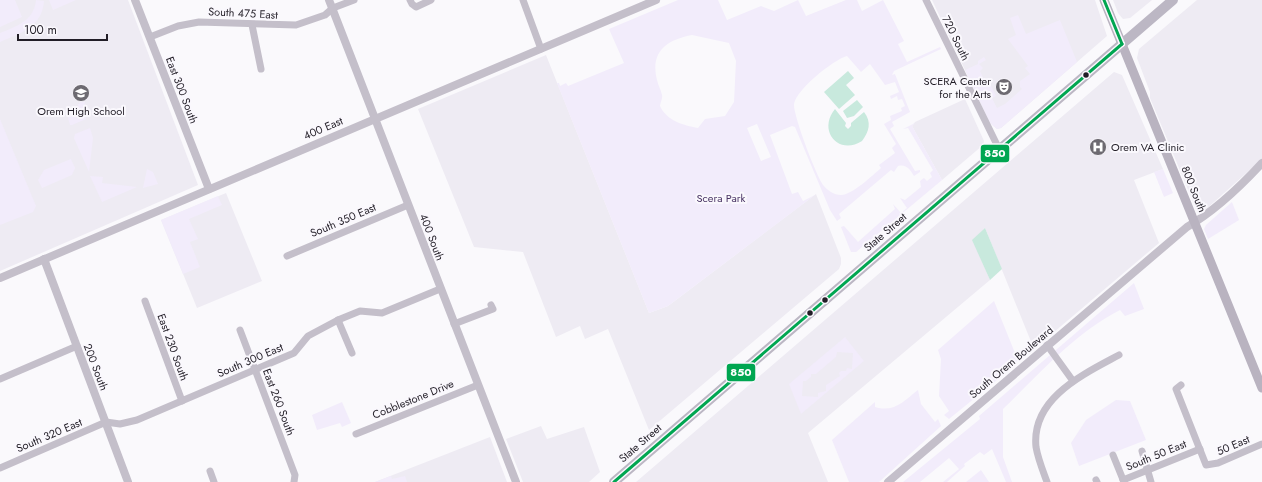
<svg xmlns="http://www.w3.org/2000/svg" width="1262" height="482" viewBox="0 0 1262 482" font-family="Jost,sans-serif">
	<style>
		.built { fill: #eeebf3 }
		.green { fill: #f2ecfb; fill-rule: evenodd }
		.water { fill: #c8e9dd }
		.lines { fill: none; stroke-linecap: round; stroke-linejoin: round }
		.minor { stroke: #c4bfca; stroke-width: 7 }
		.tertiary { stroke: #c4bfca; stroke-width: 8 }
		.secondary { stroke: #b9b3c0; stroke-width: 9 }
		.primary { stroke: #bcb7c4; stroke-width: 10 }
		.bus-1-casing { stroke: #faf8fd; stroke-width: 6 }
		.bus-1 { stroke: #00a651; stroke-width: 3 }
		.bus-dot { fill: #211d26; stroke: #faf8fd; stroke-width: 1.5 }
		.labels { text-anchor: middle; stroke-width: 4; stroke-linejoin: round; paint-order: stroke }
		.street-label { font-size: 11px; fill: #211d26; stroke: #faf8fd }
		.poi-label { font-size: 11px; fill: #211d26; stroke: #faf8fd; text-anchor: end }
		.park-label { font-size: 11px; fill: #4a3465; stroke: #faf8fd }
		.line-badge { stroke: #faf8fd; stroke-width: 1.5 }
		.badge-label { font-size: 11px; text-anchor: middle; font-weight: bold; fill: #fff }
	</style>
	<rect width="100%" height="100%" fill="#faf9fc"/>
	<g class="built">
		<path d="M0,0H128L198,185L0,271Z"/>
		<path d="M932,0H1095L1107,36L1001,128L997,129L990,123Z"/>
		<path d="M1113,0H1152L1130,18L1123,19L1118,13Z"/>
		<path d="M1197,0H1262V159L1204,211H1200L1196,209L1150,98V92L1137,58L1139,49Z"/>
		<path d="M546,55L649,313L668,306L816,194L841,258V264L839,269L649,430L608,329L585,339L580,326L556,337L523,252L474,247L418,109Z"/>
		<path d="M1114,72L1122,75L1163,169L1134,180L1159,243L1034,349L985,228L973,240L990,280L808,433L828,482H636Z"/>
		<path d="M965,99L984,141L983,145L942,180L912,126L915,122Z"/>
		<path d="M226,193L262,281L197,308L161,220Z"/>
		<path d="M541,426L547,439L584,427L600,472L589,482H523L506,439Z"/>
		<path d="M490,437L507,482H375Z"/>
	</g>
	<g class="green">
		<path d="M0,0H15L22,17L0,27Z"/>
		<path d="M36,0L44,1C42,27 21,33 0,42V33C17,26 34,21 36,0Z"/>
		<path d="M49,0H76L53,10Z"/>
		<path d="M678,0H718L727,20L761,6L774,11L798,0L806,16L846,0H857L862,11L883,0L904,41L898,44L907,62L940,47L941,49L894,71L892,75L895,74L910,112L892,122L894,126L890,129L915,171L920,170V172L914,176C910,170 907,164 898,166L894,172L891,170L839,214L841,218L837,221L830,210L795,127L792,126L770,135L792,194L798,192L803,201L815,195L668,306L649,313L557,83H559L560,86L566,83L568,86L624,63L609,29ZM692,35L729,43L736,61L734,102L725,116L705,119L698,128C683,125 667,121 660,106C660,103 663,98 662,95C661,90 658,85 657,80C650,52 666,40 692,35ZM847,56L861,72L870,64L885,85L895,82L899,92L890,96L891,99L897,96L898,100L902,99L905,106L901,108L902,111L890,116L891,120L884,124L896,144L892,148L895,153L879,165L881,168C873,175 852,195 841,195C834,195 827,190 823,185C816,175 793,115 794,104C797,89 833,60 847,56ZM757,124L771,157L761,161L747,128Z"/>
		<path d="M1018,15L1026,34L1060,20L1077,62L1001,128L997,129L990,123L965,70L978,64V61L984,57L986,60L979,64L983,68L980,71L985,82L988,80L996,96L992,98L997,108L1005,104L1022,89L1020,87V81L1030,74L1025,68L1028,66L1008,39L1016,35L1010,18Z"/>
		<path d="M80,87L84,96L86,119L72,125H70L68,118L71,114L74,115L75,111H78V104H80L75,91Z"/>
		<path d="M0,119L36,206L33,212L0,225Z"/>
		<path d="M915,123L912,126L942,180L856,252H851L841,227L844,226L858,242L895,209L893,204L901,213L907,208L900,198L905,200L921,187L920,181L924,178L927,181L932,177L930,173L933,170L908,128L903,129Z"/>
		<path d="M90,128L93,138L89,172L74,138L75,134Z"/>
		<path d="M71,159L75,168L72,175L42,188L38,180L44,170Z"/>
		<path d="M147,169L153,172L158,184L143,188Z"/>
		<path d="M1163,169L1173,193L1164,197L1154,172Z"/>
		<path d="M90,176L103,177L102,183L137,187L102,202Z"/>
		<path d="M218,196L222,205L189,219L198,239L190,242L200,267L183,274L161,220Z"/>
		<path d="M1232,202L1239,220L1208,239L1204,229L1206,225Z"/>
		<path d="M1134,283L1144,309L1125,316L1120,310C1075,333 1039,374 1003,409V457L1012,482H1006L992,449L984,455L980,452L964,464L965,466L947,482H943L959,469L949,458L920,482H903L980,419L979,416Z"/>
		<path d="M994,301L1015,353L1020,350L1022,352L1021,358L1005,371L1002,376L949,419L944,415L949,411L939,396L941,359L938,350Z"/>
		<path d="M845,337L864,361L801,414L789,384ZM837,352L853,353L852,369L847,368L846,371H841L839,373L840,376L826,385V391L818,393V397L802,396L803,381H806L811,377V374H816L836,357Z"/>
		<path d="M918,390L921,404L935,422L938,419L941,426L879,482H849L832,440L875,402V407C894,413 904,401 918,390Z"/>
		<path d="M1116,400L1130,401L1146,440L1079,466L1071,443L1086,420Z"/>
		<path d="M342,402L351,423L342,427L340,423L317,430L312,415Z"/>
		<path d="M981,470L989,482H966Z"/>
		<path d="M391,476L392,479L405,476L407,482H375Z"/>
	</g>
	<g class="water">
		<path d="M848,71L854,78L846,85L855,95L839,109L824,92Z"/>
		<path d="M857,100L863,107L854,116L847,118L843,111Z"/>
		<path d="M835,109L846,123L845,126L848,129L851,126V123L864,112C872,122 869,132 862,141C839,156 817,131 835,109Z"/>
		<path d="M985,228L1002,269L990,280L972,240Z"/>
	</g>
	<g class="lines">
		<g class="minor">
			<path d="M410,0L412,4L416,7L431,0"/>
			<path d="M523,0L541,49"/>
			<path d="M926,0L999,149"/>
			<path d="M252,25L261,69"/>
			<path d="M150,37L178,26L199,22L296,25L325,15L333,8L354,0"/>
			<path d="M287,256L408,205"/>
			<path d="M145,301L182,401"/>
			<path d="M338,320L352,353"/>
			<path d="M454,324L493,309L491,305"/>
			<path d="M240,330L295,475L294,482"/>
			<path d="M1047,345L1073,381"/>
			<path d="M0,379L77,346"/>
			<path d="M1181,385L1176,389L1206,465L1218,463L1262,444"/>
			<path d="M356,434L478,385"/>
			<path d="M1142,451L1151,482"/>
			<path d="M1113,455L1124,482"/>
			<path d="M0,468L106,422L120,424L137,420L294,353L308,336L338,320L360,311L382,313L440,289"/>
			<path d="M210,471L214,482"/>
			<path d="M1096,480L1097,482"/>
			<path d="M1123,480L1200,449"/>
			<path d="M1047,482C1043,471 1038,459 1036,447C1031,398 1084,374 1119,355"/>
		</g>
		<g class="tertiary">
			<path d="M135,0L209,189"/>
			<path d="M329,0L516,482"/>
			<path d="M44,259L128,482"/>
			<path d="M0,278L656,0"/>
			<path d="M888,482L1187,227C1216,210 1239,188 1262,163"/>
		</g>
		<path class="secondary" d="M1104,0L1262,388"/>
		<path class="primary" d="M614,482L1173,0"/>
		<g class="bus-1-casing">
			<g id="bus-1">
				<path d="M1104,0L1122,44"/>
				<path d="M614,482L1122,44"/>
			</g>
		</g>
		<use href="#bus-1" class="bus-1"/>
	</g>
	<defs>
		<g id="theatre-disc" transform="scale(0.9)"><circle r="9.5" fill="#6d6a71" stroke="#faf8fd"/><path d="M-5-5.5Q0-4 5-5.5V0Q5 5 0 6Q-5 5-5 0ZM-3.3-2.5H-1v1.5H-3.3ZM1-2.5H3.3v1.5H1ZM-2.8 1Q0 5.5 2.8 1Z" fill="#fff"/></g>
		<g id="school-disc" transform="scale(0.9)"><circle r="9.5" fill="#6d6a71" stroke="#faf8fd"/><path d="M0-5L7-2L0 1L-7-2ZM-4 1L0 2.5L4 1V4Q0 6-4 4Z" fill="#fff"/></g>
		<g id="hospital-disc" transform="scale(0.9)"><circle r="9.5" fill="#6d6a71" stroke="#faf8fd"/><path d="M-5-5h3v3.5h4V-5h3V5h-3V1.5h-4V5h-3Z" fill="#fff"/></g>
	</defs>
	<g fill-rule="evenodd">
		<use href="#theatre-disc" x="1004" y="87"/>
		<use href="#school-disc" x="81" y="93"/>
		<use href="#hospital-disc" x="1098" y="147"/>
	</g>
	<g class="bus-dot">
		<circle cx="1086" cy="75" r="3.5"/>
		<circle cx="825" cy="300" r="3.5"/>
		<circle cx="810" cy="313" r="3.5"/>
	</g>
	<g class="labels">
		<g class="street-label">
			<text transform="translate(243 13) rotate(3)" y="4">South 475 East</text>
			<text transform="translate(956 38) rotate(64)" y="4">720 South</text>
			<text transform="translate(182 90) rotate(69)" y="4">East 300 South</text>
			<text transform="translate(323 128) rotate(-23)" y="4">400 East</text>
			<text transform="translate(1194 189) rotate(68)" y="4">800 South</text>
			<text transform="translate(343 220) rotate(-23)" y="4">South 350 East</text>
			<text transform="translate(885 232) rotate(-41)" y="4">State Street</text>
			<text transform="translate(432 237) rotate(69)" y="4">400 South</text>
			<text transform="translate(173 347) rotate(70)" y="4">East 230 South</text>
			<text transform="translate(250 360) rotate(-23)" y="4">South 300 East</text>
			<text transform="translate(1011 362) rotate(-40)" y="4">South Orem Boulevard</text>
			<text transform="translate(96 367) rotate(69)" y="4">200 South</text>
			<text transform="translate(413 399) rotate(-22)" y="4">Cobblestone Drive</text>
			<text transform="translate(279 402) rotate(69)" y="4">East 260 South</text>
			<text transform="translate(49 435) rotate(-23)" y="4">South 320 East</text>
			<text transform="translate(640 443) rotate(-41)" y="4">State Street</text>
			<text transform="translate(1233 445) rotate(-23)" y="4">50 East</text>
			<text transform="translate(1156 455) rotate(-22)" y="4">South 50 East</text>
		</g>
		<g class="poi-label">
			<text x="991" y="85">SCERA Center<tspan x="991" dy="13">for the Arts</tspan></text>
			<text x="81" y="115" text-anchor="middle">Orem High School</text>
			<text x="1111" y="151" text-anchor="start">Orem VA Clinic</text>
		</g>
		<g class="park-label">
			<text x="721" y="202">Scera Park</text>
		</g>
	</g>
	<g class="line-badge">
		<rect x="980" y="144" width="30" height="19" rx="4" fill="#00a651"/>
		<rect x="726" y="363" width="30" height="19" rx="4" fill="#00a651"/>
	</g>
	<g class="badge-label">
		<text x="995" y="157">850</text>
		<text x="741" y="376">850</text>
	</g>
	<path d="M18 34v6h89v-6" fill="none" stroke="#211d26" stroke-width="2"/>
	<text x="24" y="34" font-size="12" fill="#211d26" stroke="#faf8fd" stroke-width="3" paint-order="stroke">100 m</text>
</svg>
